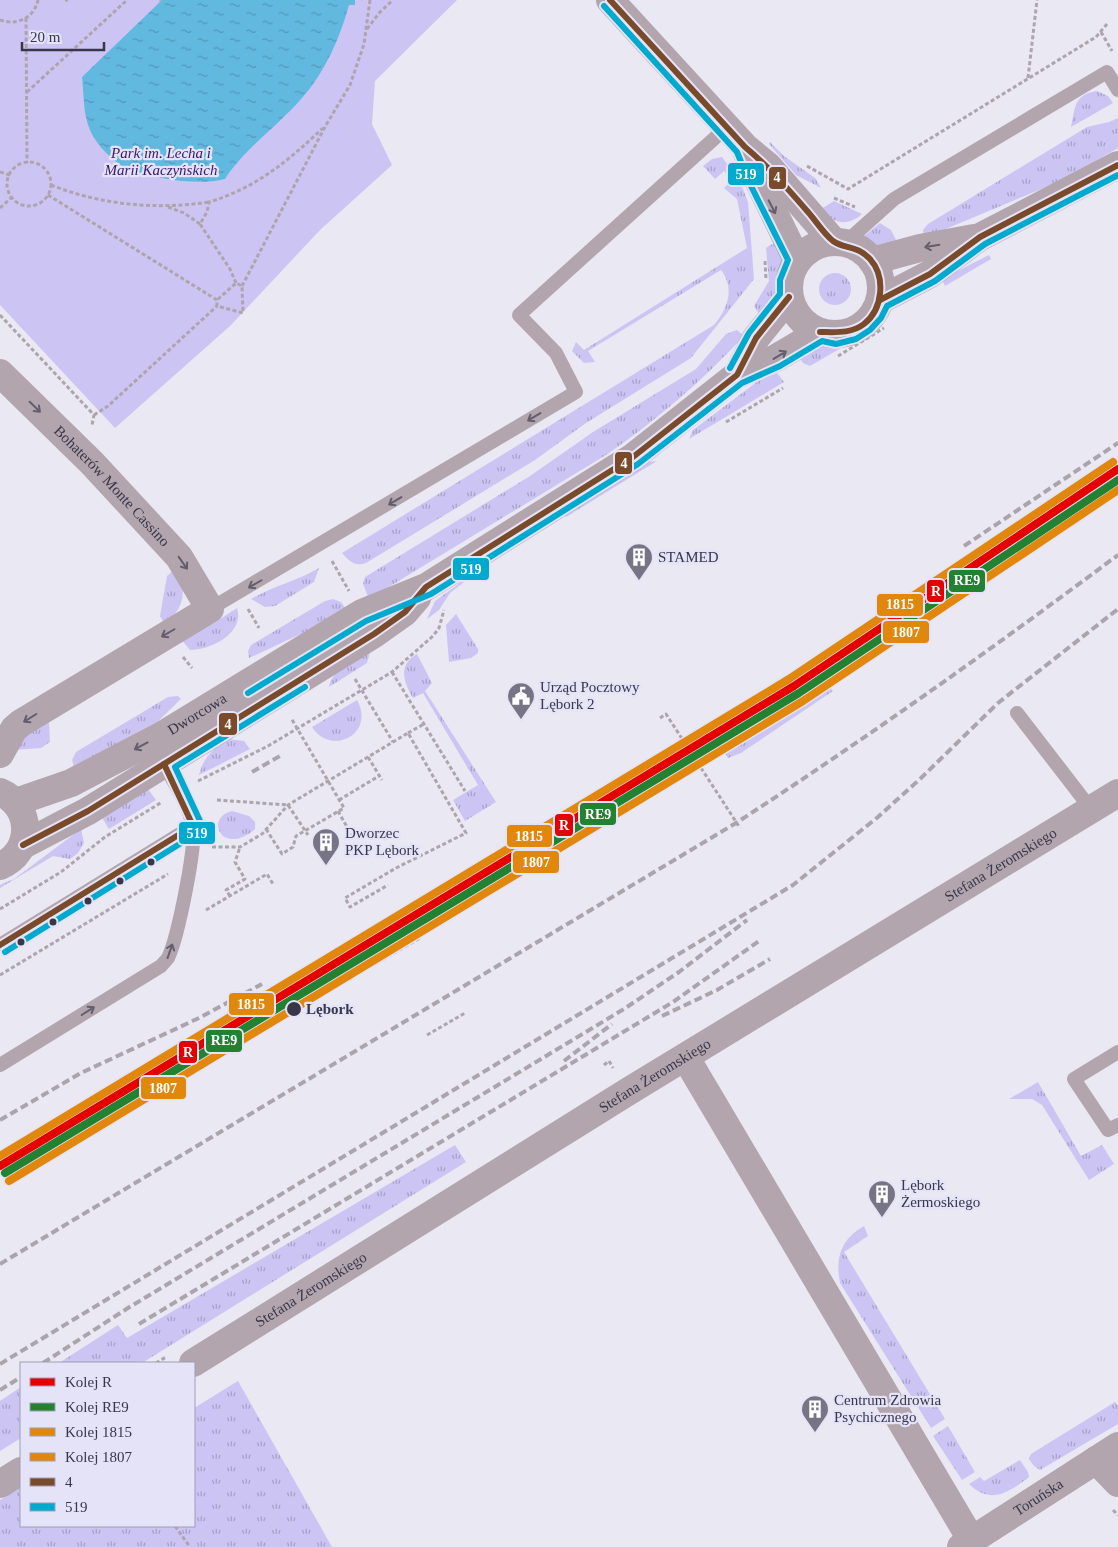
<svg xmlns="http://www.w3.org/2000/svg" width="1118" height="1547" viewBox="0 0 1118 1547" font-family="Georgia,serif">
	<style>
		.grass { fill: url(#grass-tufts) }
		.park { fill: #ccc5f4 }
		.water { fill: url(#water-ripples) }
		.lines { fill: none; stroke-linecap: round; stroke-linejoin: round }
		.path { stroke: #aea4ac; stroke-width: 3; stroke-dasharray: 4 2.5; stroke-linecap: butt }
		.service { stroke: #b2a5ad; stroke-width: 14 }
		.minor { stroke: #b2a5ad; stroke-width: 28 }
		.tertiary { stroke: #b2a5ad; stroke-width: 28 }
		.rail { stroke: #aca4ad; stroke-width: 4; stroke-dasharray: 8 4; stroke-linecap: butt }
		.bus-1-casing { stroke: #e5e3f8; stroke-width: 10 }
		.bus-2-casing { stroke: #e5e3f8; stroke-width: 10 }
		.bus-1 { stroke: #7a4b2a; stroke-width: 6 }
		.bus-2 { stroke: #00a9ce; stroke-width: 6 }
		.rail-1-casing { stroke: #e5e3f8; stroke-width: 11 }
		.rail-2-casing { stroke: #e5e3f8; stroke-width: 11 }
		.rail-3-casing { stroke: #e5e3f8; stroke-width: 11 }
		.rail-4-casing { stroke: #e5e3f8; stroke-width: 11 }
		.rail-1 { stroke: #e50000; stroke-width: 8 }
		.rail-2 { stroke: #238132; stroke-width: 8 }
		.rail-3 { stroke: #e1870b; stroke-width: 8 }
		.rail-4 { stroke: #e1870b; stroke-width: 8 }
		.oneway { stroke: #635d6d }
		.bus-dot { fill: #39364a; stroke: #e5e3f8; stroke-width: 2 }
		.labels { text-anchor: middle; stroke-width: 4.5; stroke-linejoin: round; paint-order: stroke }
		.park-label { font-size: 15px; font-style: italic; fill: #371576; stroke: #e5e3f8 }
		.street-label { font-size: 15px; fill: #39364a; stroke: #e5e3f8 }
		.poi-label { font-size: 15px; fill: #39364a; stroke: #e5e3f8; text-anchor: start }
		.stop-label { font-size: 15px; font-weight: bold; fill: #39364a; stroke: #e5e3f8; text-anchor: start }
		.line-badge { stroke: #e5e3f8; stroke-width: 2 }
		.badge-label { font-size: 14px; text-anchor: middle; font-weight: bold; fill: #fff }
	</style>
	<defs>
		<pattern id="grass-tufts" width="24" height="20" patternUnits="userSpaceOnUse" patternTransform="scale(1.25)"><rect width="24" height="20" fill="#ccc5f4"/><path d="M3 7l-1-3M5 7V3M7 7l1-3M15 17l-1-3M17 17v-4M19 17l1-3" fill="none" stroke="#a7a1c8"/></pattern>
		<pattern id="water-ripples" width="26" height="14" patternUnits="userSpaceOnUse" patternTransform="scale(1.25)"><rect width="26" height="14" fill="#62b9e0"/><path d="M2 4q2-2 4 0t4 0M15 11q2-2 4 0t4 0" fill="none" stroke="#5297b8"/></pattern>
	</defs>
	<rect width="100%" height="100%" fill="#e9e8f3"/>
	<g class="grass">
		<path d="M1097,91L1108,96L1113,103L1071,127C1075,108 1074,94 1097,91Z"/>
		<path d="M1118,118V148L1063,180L924,238L923,230L928,224L1087,127L1109,122Z"/>
		<path d="M770,142L784,156L815,178L821,188L796,175L769,144Z"/>
		<path d="M722,157L741,184L748,202L754,279L691,358L586,423L535,460L366,563C355,567 349,561 342,553L714,325C728,308 735,289 721,270L588,351L595,362L584,363L572,351L576,342L584,350L747,248L737,199L724,188L732,180L724,171L715,179L703,166L712,159Z"/>
		<path d="M834,201L862,214C847,227 833,224 821,209Z"/>
		<path d="M880,223L891,230L900,248L875,246L866,241L864,236Z"/>
		<path d="M780,239C788,277 782,287 761,317L754,306L769,281L766,248Z"/>
		<path d="M989,255L991,259L945,286L942,279Z"/>
		<circle cx="835" cy="289" r="16"/>
		<path d="M737,330L744,336C702,381 657,420 606,455L369,599L363,584L365,577L530,476L593,432L696,369L726,334Z"/>
		<path d="M858,338L810,366L803,363L796,354L828,343Z"/>
		<path d="M774,369L784,382L689,439L693,430Z"/>
		<path d="M657,461L566,517L565,515L649,462Z"/>
		<path d="M178,566C186,589 186,609 164,623L160,616L167,576Z"/>
		<path d="M319,568L314,582L275,606L265,607L251,599C273,586 297,581 319,568Z"/>
		<path d="M471,575L472,576L450,593L439,610L427,619L435,601Z"/>
		<path d="M333,599L341,602L348,612L249,658L248,651L251,645L325,601Z"/>
		<path d="M237,608C245,633 211,650 190,650L180,638L214,623Z"/>
		<path d="M456,614L478,649V653L471,658L449,662L446,625Z"/>
		<path d="M371,648L367,663L329,687C330,672 358,652 371,648Z"/>
		<path d="M417,654L432,683L425,691L496,802L465,821L453,800L478,785L423,693L413,698C404,683 397,665 417,654Z"/>
		<path d="M828,684L833,691L741,753L728,758L725,753L739,740Z"/>
		<path d="M178,696L181,699L150,729L75,771L72,760L76,752L168,697Z"/>
		<path d="M357,700C376,734 331,757 312,727Z"/>
		<path d="M47,721L49,723L50,742L41,748L14,750L27,734Z"/>
		<path d="M228,739L244,741L250,749L199,775C204,756 213,749 228,739Z"/>
		<path d="M148,789L156,800L109,829L101,816Z"/>
		<path d="M232,811L249,816L255,822V829C246,837 234,843 223,836C213,826 219,814 232,811Z"/>
		<path d="M81,829L84,843L78,853L70,859L53,856L0,888V885L14,879Z"/>
		<path d="M1038,1082L1081,1156L1102,1145L1114,1164L1089,1180L1042,1105L1032,1099H1009Z"/>
		<path d="M455,1145L466,1162L142,1363H59L118,1325L127,1338Z"/>
		<path d="M864,1226L868,1236L844,1252L945,1419L931,1428L840,1283C835,1258 841,1239 864,1226Z"/>
		<path d="M238,1381L332,1547H0V1500L21,1487V1526H194V1408Z"/>
		<path d="M21,1387V1438L0,1451V1401Z"/>
		<path d="M1115,1402L1118,1406V1424L1040,1470L1034,1466L1029,1459L1031,1454Z"/>
		<path d="M948,1426L975,1472L962,1480L933,1436Z"/>
		<path d="M1020,1460L1028,1472L1029,1477C1008,1493 991,1505 969,1484L980,1477L984,1481Z"/>
	</g>
	<path class="park" d="M0,0H457L375,81L372,124L392,165L320,230L230,326L115,428L0,305Z"/>
	<path class="water" d="M162,0H355V5H349C340,38 325,72 302,98C278,126 245,148 225,179C199,186 157,179 131,170C116,165 96,145 90,130C83,114 84,95 82,77Z"/>
	<g class="lines">
		<g class="path">
			<path d="M65,0H68"/>
			<path d="M160,0L161,1"/>
			<path d="M26,18L27,163"/>
			<path d="M0,20C17,26 34,18 38,0"/>
			<path d="M367,29L380,12L393,0"/>
			<path d="M1101,32L1112,51"/>
			<path d="M1028,78L1037,0"/>
			<path d="M27,92L127,0"/>
			<circle cx="29" cy="184" r="22"/>
			<path d="M807,166L848,189L1096,37L1107,24"/>
			<path d="M0,172L10,175"/>
			<path d="M51,185C101,205 157,210 209,202"/>
			<path d="M48,195L217,300V306L243,313L242,286L236,283L217,300"/>
			<path d="M834,198L855,207"/>
			<path d="M168,207L184,213L200,224"/>
			<path d="M0,208L12,197"/>
			<path d="M765,261L766,279"/>
			<path d="M236,283L230,269L200,224L207,212L209,202C256,188 288,161 323,128"/>
			<path d="M242,286L326,125L350,85L364,44L370,0"/>
			<path d="M0,315L94,415L92,425"/>
			<path d="M838,356L884,328"/>
			<path d="M94,415L108,406L217,306"/>
			<path d="M726,422L783,388"/>
			<path d="M332,561L349,591"/>
			<path d="M248,609L259,628"/>
			<path d="M183,657L192,668"/>
			<path d="M392,672L465,791"/>
			<path d="M355,679L393,742"/>
			<path d="M660,718L666,714L740,828"/>
			<path d="M408,733L424,724"/>
			<path d="M368,757L382,780"/>
			<path d="M198,781L268,746L392,672L433,636L439,628L444,610"/>
			<path d="M217,800L288,805L308,835"/>
			<path d="M339,800L379,776"/>
			<path d="M338,811L352,836"/>
			<path d="M266,829L282,854L293,847L296,836L344,808L291,718"/>
			<path d="M212,847H240L262,834L288,805L408,733L466,833L396,868L345,898L350,907L388,885"/>
			<path d="M230,896L226,890L245,879L235,862L240,847"/>
			<path d="M0,909L61,872L105,837L162,802"/>
			<path d="M206,910L267,874L273,884"/>
			<path d="M382,960L420,938"/>
			<path d="M0,975L168,874"/>
			<path d="M427,1035L465,1013"/>
			<path d="M604,1065L609,1061L613,1068"/>
			<path d="M156,1363L166,1357"/>
			<path d="M1113,1510L1118,1515"/>
			<path d="M175,1526L190,1547"/>
		</g>
		<g class="service">
			<path d="M845,243L894,199L1107,72L1118,90"/>
			<path d="M210,609L576,392L556,353L519,315L727,127"/>
			<path d="M1017,713L1091,809"/>
			<path d="M0,945L193,826"/>
			<path d="M1118,1052L1074,1079L1108,1130L1118,1125"/>
			<path d="M0,1065L161,966L168,958C178,937 196,848 193,827C189,805 174,783 164,764"/>
		</g>
		<g class="minor">
			<path d="M610,0L745,147L768,166L834,242"/>
			<path d="M747,153L758,180L797,260"/>
			<path id="s1" d="M0,373L92,463L179,557L210,609L21,723L14,729L0,754"/>
			<path d="M686,1058L972,1541"/>
			<path id="s2" d="M193,1363L629,1091L1118,793"/>
			<path d="M1096,1460L1118,1483"/>
			<path d="M0,1484L21,1471"/>
			<path id="s3" d="M961,1547L1118,1446"/>
		</g>
		<g class="tertiary">
			<circle cx="835" cy="288" r="46"/>
			<path d="M872,261L920,248L974,238"/>
			<path d="M880,300L930,274L980,237L1118,165"/>
			<path d="M737,375L756,338L789,297"/>
			<path d="M0,792C33,806 34,852 0,866"/>
			<path id="s4" d="M16,802L71,783L161,736L362,613L426,587L633,457L737,375L776,358L820,332"/>
			<path d="M23,845L88,811L374,634L405,612L417,598"/>
		</g>
		<g class="rail">
			<path d="M964,546L1118,443"/>
			<path d="M252,772L280,756"/>
			<path d="M662,1016L717,990L770,959"/>
			<path d="M564,1061L612,1024"/>
			<path d="M0,1120L81,1073L199,1018L262,984"/>
			<path d="M0,1264L736,823C867,738 993,648 1118,555"/>
			<path d="M139,1324L673,1002L759,941"/>
			<path d="M43,1363L128,1308L624,1009L679,972L747,920"/>
			<path d="M0,1364L793,885L878,817L920,779L998,703L1118,609"/>
			<path d="M0,1390L21,1377"/>
		</g>
		<g class="bus-1-casing">
			<g id="bus-1">
				<path d="M610,0L745,147C769,167 788,189 808,212C816,221 824,234 833,241C844,249 857,245 870,259C886,277 883,309 864,324C851,334 835,332 820,332"/>
				<path d="M880,300L930,274L980,237L1118,165"/>
				<path d="M23,845L88,811L374,634L405,612L426,587L633,457L737,375L756,338L789,297"/>
				<path d="M0,945L193,826L164,764"/>
			</g>
		</g>
		<g class="bus-2-casing">
			<g id="bus-2">
				<path d="M604,6L737,152L750,184L788,260L780,280V294L749,333L730,368"/>
				<path d="M248,693L366,621L431,594L638,464L742,383L780,366L822,341L836,344L856,339L870,330L881,318L887,306L935,281L985,244L1118,175"/>
				<path d="M5,952L199,832L201,823L175,767L305,687"/>
			</g>
		</g>
		<use href="#bus-1" class="bus-1"/>
		<use href="#bus-2" class="bus-2"/>
		<g class="rail-1-casing">
			<path id="rail-1" d="M0,1166L794,686L1118,469"/>
		</g>
		<g class="rail-2-casing">
			<path id="rail-2" d="M5,1173L799,693L1118,480"/>
		</g>
		<g class="rail-3-casing">
			<path id="rail-3" d="M0,1156L789,679L1113,462"/>
		</g>
		<g class="rail-4-casing">
			<path id="rail-4" d="M9,1181L803,701L1118,490"/>
		</g>
		<use href="#rail-1" class="rail-1"/>
		<use href="#rail-2" class="rail-2"/>
		<use href="#rail-3" class="rail-3"/>
		<use href="#rail-4" class="rail-4"/>
	</g>
	<defs><path id="oneway-shaft" d="M-6 0H5M1.5-3L5.5 0L1.5 3" fill="none" stroke-width="1.6" stroke-linecap="round" stroke-linejoin="round" transform="scale(1.25)"/></defs>
	<g class="oneway">
		<use href="#oneway-shaft" transform="translate(772 207) rotate(63)"/>
		<use href="#oneway-shaft" transform="translate(932 246) rotate(170)"/>
		<use href="#oneway-shaft" transform="translate(780 355) rotate(-31)"/>
		<use href="#oneway-shaft" transform="translate(35 407) rotate(44)"/>
		<use href="#oneway-shaft" transform="translate(534 417) rotate(149)"/>
		<use href="#oneway-shaft" transform="translate(395 501) rotate(149)"/>
		<use href="#oneway-shaft" transform="translate(183 563) rotate(55)"/>
		<use href="#oneway-shaft" transform="translate(255 584) rotate(150)"/>
		<use href="#oneway-shaft" transform="translate(168 633) rotate(150)"/>
		<use href="#oneway-shaft" transform="translate(30 718) rotate(148)"/>
		<use href="#oneway-shaft" transform="translate(141 746) rotate(152)"/>
		<use href="#oneway-shaft" transform="translate(170 951) rotate(-71)"/>
		<use href="#oneway-shaft" transform="translate(88 1011) rotate(-32)"/>
	</g>
	<defs>
		<g id="building-pin" transform="scale(1.4375)"><path d="M0 17L-7.5 6A9.5 9.5 0 1 1 7.5 6Z" fill="#777485" stroke="#e5e3f8"/><path d="M-4-6H4V6H1V3H-1V6H-4ZM-2.5-4.3h1.7v1.8h-1.7ZM.8-4.3h1.7v1.8H.8ZM-2.5-1h1.7V.8h-1.7ZM.8-1h1.7V.8H.8Z" fill="#fff"/></g>
		<g id="civic-pin" transform="scale(1.4375)"><path d="M0 17L-7.5 6A9.5 9.5 0 1 1 7.5 6Z" fill="#777485" stroke="#e5e3f8"/><path d="M-.6-6.5H3V-4.5H.6V-3L4-1V1h2V6H-6V1h2V-1L-.6-3ZM-1.2 2.5V6h2.4V2.5Z" fill="#fff"/></g>
	</defs>
	<g fill-rule="evenodd">
		<use href="#building-pin" x="639" y="557"/>
		<use href="#civic-pin" x="521" y="696"/>
		<use href="#building-pin" x="326" y="842"/>
		<use href="#building-pin" x="882" y="1194"/>
		<use href="#building-pin" x="815" y="1409"/>
	</g>
	<g class="bus-dot">
		<circle cx="151" cy="862" r="4.5"/>
		<circle cx="120" cy="881" r="4.5"/>
		<circle cx="88" cy="901" r="4.5"/>
		<circle cx="53" cy="922" r="4.5"/>
		<circle cx="21" cy="942" r="4.5"/>
		<circle cx="294" cy="1009" r="8"/>
	</g>
	<g class="labels">
		<g class="park-label">
			<text x="161" y="158">Park im. Lecha i<tspan x="161" dy="17">Marii Kaczyńskich</tspan></text>
		</g>
		<g class="street-label">
			<text dy="5" stroke="none"><textPath href="#s1" startOffset="159">Bohaterów Monte Cassino</textPath></text>
			<text dy="5" stroke="none"><textPath href="#s4" startOffset="202">Dworcowa</textPath></text>
			<text dy="5" stroke="none"><textPath href="#s2" startOffset="949">Stefana Żeromskiego</textPath></text>
			<text dy="5" stroke="none"><textPath href="#s2" startOffset="544">Stefana Żeromskiego</textPath></text>
			<text dy="5" stroke="none"><textPath href="#s2" startOffset="139">Stefana Żeromskiego</textPath></text>
			<text dy="5" stroke="none"><textPath href="#s3" startOffset="92">Toruńska</textPath></text>
		</g>
		<g class="poi-label">
			<text x="658" y="562">STAMED</text>
			<text x="540" y="692">Urząd Pocztowy<tspan x="540" dy="17">Lębork 2</tspan></text>
			<text x="345" y="838">Dworzec<tspan x="345" dy="17">PKP Lębork</tspan></text>
			<text x="901" y="1190">Lębork<tspan x="901" dy="17">Żermoskiego</tspan></text>
			<text x="834" y="1405">Centrum Zdrowia<tspan x="834" dy="17">Psychicznego</tspan></text>
		</g>
		<g class="stop-label">
			<text x="306" y="1014">Lębork</text>
		</g>
	</g>
	<g class="line-badge">
		<rect x="727" y="162" width="38" height="24" rx="5" fill="#00a9ce"/>
		<rect x="768" y="166" width="19" height="24" rx="5" fill="#7a4b2a"/>
		<rect x="614" y="451" width="19" height="24" rx="5" fill="#7a4b2a"/>
		<rect x="452" y="557" width="38" height="24" rx="5" fill="#00a9ce"/>
		<rect x="948" y="569" width="38" height="24" rx="5" fill="#238132"/>
		<rect x="926" y="579" width="19" height="24" rx="5" fill="#e50000"/>
		<rect x="876" y="593" width="48" height="24" rx="5" fill="#e1870b"/>
		<rect x="882" y="620" width="48" height="24" rx="5" fill="#e1870b"/>
		<rect x="218" y="712" width="20" height="24" rx="5" fill="#7a4b2a"/>
		<rect x="579" y="802" width="38" height="24" rx="5" fill="#238132"/>
		<rect x="554" y="813" width="20" height="24" rx="5" fill="#e50000"/>
		<rect x="178" y="821" width="38" height="24" rx="5" fill="#00a9ce"/>
		<rect x="506" y="824" width="47" height="24" rx="5" fill="#e1870b"/>
		<rect x="512" y="850" width="48" height="24" rx="5" fill="#e1870b"/>
		<rect x="228" y="992" width="47" height="24" rx="5" fill="#e1870b"/>
		<rect x="205" y="1029" width="38" height="24" rx="5" fill="#238132"/>
		<rect x="178" y="1040" width="20" height="24" rx="5" fill="#e50000"/>
		<rect x="140" y="1076" width="47" height="24" rx="5" fill="#e1870b"/>
	</g>
	<g class="badge-label">
		<text x="746" y="179">519</text>
		<text x="777" y="182">4</text>
		<text x="624" y="468">4</text>
		<text x="471" y="574">519</text>
		<text x="967" y="585">RE9</text>
		<text x="936" y="596">R</text>
		<text x="900" y="609">1815</text>
		<text x="906" y="637">1807</text>
		<text x="228" y="729">4</text>
		<text x="598" y="819">RE9</text>
		<text x="564" y="830">R</text>
		<text x="197" y="838">519</text>
		<text x="529" y="841">1815</text>
		<text x="536" y="867">1807</text>
		<text x="251" y="1009">1815</text>
		<text x="224" y="1045">RE9</text>
		<text x="188" y="1057">R</text>
		<text x="163" y="1093">1807</text>
	</g>
	<rect x="20" y="1362" width="175" height="165" fill="#e5e3f8" stroke="#a09eb2"/>
	<rect x="30" y="1378" width="25" height="8" fill="#e50000" stroke="#a09eb2"/>
	<text x="65" y="1387" font-size="15" fill="#39364a">Kolej R</text>
	<rect x="30" y="1403" width="25" height="8" fill="#238132" stroke="#a09eb2"/>
	<text x="65" y="1412" font-size="15" fill="#39364a">Kolej RE9</text>
	<rect x="30" y="1428" width="25" height="8" fill="#e1870b" stroke="#a09eb2"/>
	<text x="65" y="1437" font-size="15" fill="#39364a">Kolej 1815</text>
	<rect x="30" y="1453" width="25" height="8" fill="#e1870b" stroke="#a09eb2"/>
	<text x="65" y="1462" font-size="15" fill="#39364a">Kolej 1807</text>
	<rect x="30" y="1478" width="25" height="8" fill="#7a4b2a" stroke="#a09eb2"/>
	<text x="65" y="1487" font-size="15" fill="#39364a">4</text>
	<rect x="30" y="1503" width="25" height="8" fill="#00a9ce" stroke="#a09eb2"/>
	<text x="65" y="1512" font-size="15" fill="#39364a">519</text>
	<path d="M22 42v8h82v-8" fill="none" stroke="#39364a" stroke-width="2.5"/>
	<text x="30" y="42" font-size="15" fill="#39364a" stroke="#e5e3f8" stroke-width="4" paint-order="stroke">20 m</text>
</svg>
